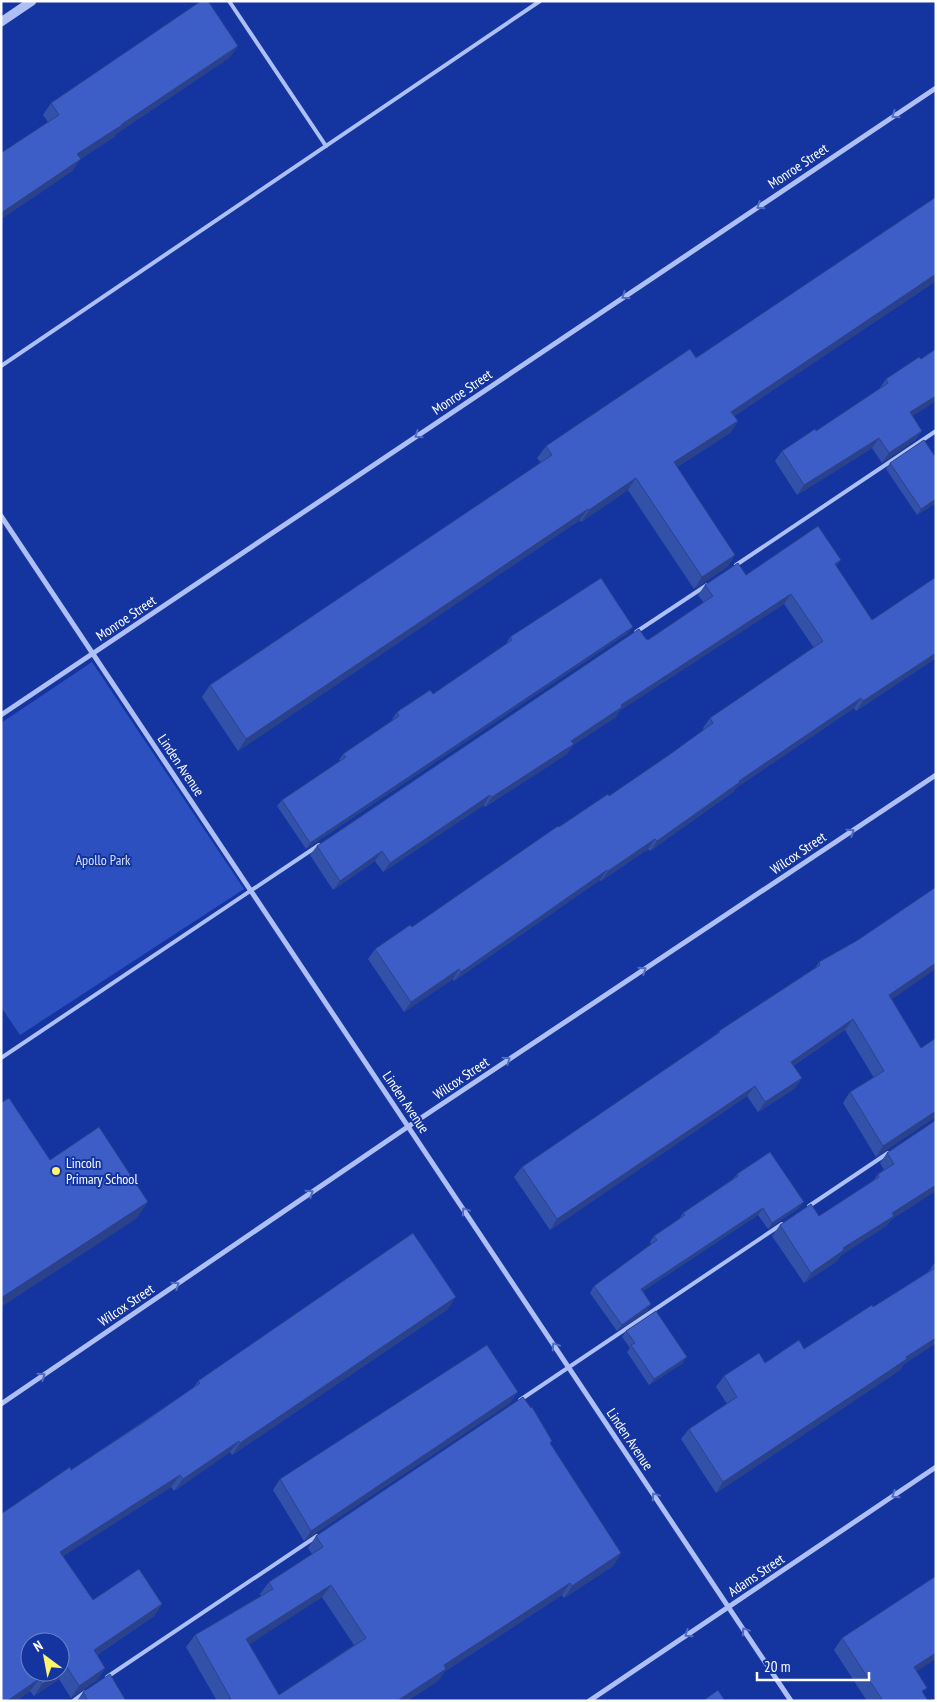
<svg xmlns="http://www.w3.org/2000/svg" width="937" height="1702" viewBox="0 0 937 1702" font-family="'PT Sans Narrow',sans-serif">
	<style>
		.green { fill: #2c50bf }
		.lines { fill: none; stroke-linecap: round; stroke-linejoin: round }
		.service { stroke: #adbff4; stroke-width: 4 }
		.minor { stroke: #adbff4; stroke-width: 5 }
		.tertiary { stroke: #adbff4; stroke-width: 9 }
		.wall { fill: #3451aa; fill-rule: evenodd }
		.shaded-wall { fill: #2b428b }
		.building { fill: #3d5ec6; stroke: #2b428b; fill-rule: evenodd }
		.oneway { stroke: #516cc2 }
		.poi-dot { fill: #fff370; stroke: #1435a0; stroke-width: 2 }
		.labels { text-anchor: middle; stroke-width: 4; stroke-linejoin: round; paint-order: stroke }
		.street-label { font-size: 14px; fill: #fff; stroke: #1435a0 }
		.park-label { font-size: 14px; fill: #d6e0fd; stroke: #1435a0 }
		.poi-label { font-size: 14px; fill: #fff; stroke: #1435a0; text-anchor: start }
	</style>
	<rect width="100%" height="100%" fill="#1435a0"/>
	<path class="green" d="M92,662L244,889L20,1035L1,1007V723Z"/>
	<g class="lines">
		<g class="service">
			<path d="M229,1L326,146"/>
			<path d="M1,366L540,1"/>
			<path d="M736,565L936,431"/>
			<path d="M636,632L707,585"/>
			<path d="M1,1058L319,845"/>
			<path d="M809,1206L888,1153"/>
			<path d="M520,1400L782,1224"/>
			<path d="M107,1677L317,1536"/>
			<path d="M73,1701L85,1692"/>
		</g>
		<g class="minor">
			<path d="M1,516L791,1701"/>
			<path d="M1,715L936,88"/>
			<path d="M1,1404L409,1126L936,775"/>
			<path d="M589,1701L936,1467"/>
		</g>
		<path class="tertiary" d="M1,22L32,1"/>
	</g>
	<g class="wall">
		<path d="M238,46L229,58L116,134L114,137L80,159L72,171L1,219V153L48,122L43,115L51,103Z"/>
		<path d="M936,197V281L734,416L738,421L730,433L677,467L735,555L727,567L694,589L628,490L581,522L580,520L238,751L202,697L210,685L541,463L537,458L546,446L696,358Z"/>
		<path d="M936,349V401L912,416L922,431L915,440L882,463L872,448L797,495L775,461L782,451L816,431L879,389L886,379L921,359Z"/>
		<path d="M890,463L936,503L917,515L886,469Z"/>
		<path d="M836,567L872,620L936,658L856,711L854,708L736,788L733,792L650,851L648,849L601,881L600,880L454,981L453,979L404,1012L368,959L375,949L412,927L559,827L609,796L669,755L704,730L703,728L710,718L814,648L784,604L619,711L616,717L573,745L567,754L485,807L484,805L383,872L375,861L333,890L310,855L317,846L646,639L648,640L704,603L698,595L705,585L746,575Z"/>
		<path d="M628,633L306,849L277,806L282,800L340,761L339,760L343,754L393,720L392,719L397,712L433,694L506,644L510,637Z"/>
		<path d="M819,962L892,999L934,1118L876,1157L843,1103L850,1092L874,1078L845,1030L793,1066L802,1078L794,1089L758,1112L747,1096L550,1230L514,1177L522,1167L716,1035L719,1031L815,968Z"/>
		<path d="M936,1120L891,1220L886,1226L840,1256L837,1261L804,1283L772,1236L780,1225L819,1216L873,1181L878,1174L884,1170L880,1163L887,1153Z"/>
		<path d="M737,1174L799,1208L768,1229L758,1215L643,1291L651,1304L647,1311L617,1331L590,1293L594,1286L651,1244L650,1242L654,1236L679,1219L683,1213L733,1179Z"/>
		<path d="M936,1263V1343L904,1364L900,1370L716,1493L681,1439L689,1429L727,1404L716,1387L724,1376L804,1349L873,1307L928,1272L933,1265Z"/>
		<path d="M448,1309L232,1455L230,1452L174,1491L171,1487L63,1556L93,1600L162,1604L154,1616L97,1655L105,1668L97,1680L71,1698L59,1679L34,1696L30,1691L16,1701H1L71,1470L193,1388L198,1381Z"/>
		<path d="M626,1331L683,1363L649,1385L627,1352L630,1348L622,1337Z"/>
		<path d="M510,1403L304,1541L273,1490L280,1479Z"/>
		<path d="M550,1444L621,1553L613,1566L564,1598L562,1595L444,1672L438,1681L407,1701H217L186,1647L195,1635L261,1596L260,1594L269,1582L312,1554L308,1548L316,1536ZM322,1597L354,1645L279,1695L249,1644Z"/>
		<path d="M842,1638L917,1672L923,1693L928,1701H867L834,1650Z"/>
		<path d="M83,1692L126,1701H77Z"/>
	</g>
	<g class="shaded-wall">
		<path d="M238,46L229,58L116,134L114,137L69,166L77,154L122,124Z"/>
		<path d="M81,159L72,171L1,219V213Z"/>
		<path d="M936,274V281L723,423L731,412Z"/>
		<path d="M936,396V401L903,422L910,412Z"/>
		<path d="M738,421L730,433L666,474L674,462Z"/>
		<path d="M922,431L915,440L882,463L889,453Z"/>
		<path d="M879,438L872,448L797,495L804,485Z"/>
		<path d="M636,478L628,490L581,522L589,510Z"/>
		<path d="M936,499V503L917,515L921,509Z"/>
		<path d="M588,509L580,520L238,751L246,739Z"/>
		<path d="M735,555L727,567L694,589L702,577Z"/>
		<path d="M841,560L834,570L835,564Z"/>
		<path d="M791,594L784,604L619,711L616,717L573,745L567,754L485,807L492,797L621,705Z"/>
		<path d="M633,627L628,633L306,849L310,843Z"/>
		<path d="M936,653V658L856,711L863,701Z"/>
		<path d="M861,698L854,708L736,788L733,792L650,851L657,841L739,781Z"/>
		<path d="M490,795L484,805L383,872L390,863Z"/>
		<path d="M655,839L648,849L601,881L608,871Z"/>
		<path d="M382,851L375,861L333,890L340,881Z"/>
		<path d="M607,870L600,880L454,981L461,972Z"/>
		<path d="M936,963V969L882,1006L889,995Z"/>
		<path d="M459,969L453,979L404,1012L411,1002Z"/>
		<path d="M853,1019L845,1030L783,1072L791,1062Z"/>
		<path d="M802,1078L794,1089L758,1112L765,1102Z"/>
		<path d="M755,1086L747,1096L550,1230L557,1219Z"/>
		<path d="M936,1111V1118H934L876,1157L883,1146Z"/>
		<path d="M936,1185V1191L891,1220L886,1226L840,1256L837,1261L804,1283L811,1273L843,1248L892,1213Z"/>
		<path d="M148,1202L136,1219L1,1307V1298Z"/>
		<path d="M804,1202L799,1208L768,1229L772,1223Z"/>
		<path d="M763,1208L758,1215L637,1295L641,1289Z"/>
		<path d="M456,1297L448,1309L232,1455L240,1443Z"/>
		<path d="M651,1304L647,1311L617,1331L622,1325Z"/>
		<path d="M936,1338V1343L904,1364L900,1370L716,1493L723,1482L906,1357Z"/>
		<path d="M687,1357L683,1363L649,1385L654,1379Z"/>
		<path d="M518,1392L510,1403L304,1541L311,1531Z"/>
		<path d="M239,1441L230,1452L174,1491L183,1479Z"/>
		<path d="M180,1475L171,1487L52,1563L60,1552Z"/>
		<path d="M621,1553L613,1566L564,1598L572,1586Z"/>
		<path d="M570,1583L562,1595L444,1672L438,1681L407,1701H397L444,1665Z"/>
		<path d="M331,1585L322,1597L238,1652L246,1639Z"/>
		<path d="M162,1604L154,1616L86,1662L94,1650Z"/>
		<path d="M936,1653V1659L905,1679L914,1667Z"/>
		<path d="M67,1667L59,1679L34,1696L42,1684Z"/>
		<path d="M105,1668L97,1680L71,1698L79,1686Z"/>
		<path d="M39,1679L30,1691L16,1701H7Z"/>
	</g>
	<g class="building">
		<path d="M201,1H208L238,46L122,124V125L77,154L81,159L1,213V153L59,115L51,103Z"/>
		<path d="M936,197V274L731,412L738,421L674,462L735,555L702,577L636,478L589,510L588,509L246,739L210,685L552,455L546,446L580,423L690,349L696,358Z"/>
		<path d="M936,349V396L910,412L922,431L889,453L879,438L804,485L782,451L815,429L816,431L888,383L886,379L919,357L921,359Z"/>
		<path d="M924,440L936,458V499L921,509L890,463Z"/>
		<path d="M818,526L841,560L835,564L872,620L936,577V653L863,701L861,698L739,781L740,782L657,841L655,839L608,871L607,870L461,972L459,969L411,1002L375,949L410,925L412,927L558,826L559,827L608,794L609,796L669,755L713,723L710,718L823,641L791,594L621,705L622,707L571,741L574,744L492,797L490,795L390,863L382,851L340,881L317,846L639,629L646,639L648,640L713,596L705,585L738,563L746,575Z"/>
		<path d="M601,578L633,627L310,843L282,800L346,757L343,754L399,716L397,712L430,690L433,694L512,640L510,637Z"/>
		<path d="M936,887V963L889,995L921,1048L936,1038V1111L883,1146L850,1092L884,1071L853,1019L791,1062L802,1078L765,1102L755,1086L557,1219L522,1167L720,1032L719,1031L820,965L819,962L858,940Z"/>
		<path d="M9,1098L50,1160L99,1127L148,1202L1,1298V1103Z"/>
		<path d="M936,1120V1185L892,1213L894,1216L843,1248L844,1250L811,1273L780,1225L811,1204L819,1216L879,1177L878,1174L894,1164L887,1153Z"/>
		<path d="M770,1152L804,1202L772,1223L763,1208L641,1289L651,1304L622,1325L594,1286L657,1240L654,1236L685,1215L683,1213L738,1176L737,1174Z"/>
		<path d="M413,1233L456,1297L240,1443L239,1441L183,1479L180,1475L60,1552L93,1600L139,1569L162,1604L94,1650L105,1668L79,1686L67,1667L60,1672V1642H30V1672H60L42,1684L39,1679L7,1701H1V1514L70,1467L71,1470L144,1422L200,1383L198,1381Z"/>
		<path d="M936,1263V1338L906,1357L907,1359L723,1482L689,1429L737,1397L724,1376L759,1353L765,1363L799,1340L804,1349L872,1305L873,1307L935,1268L933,1265Z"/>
		<path d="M656,1311L687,1357L654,1379L631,1345L635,1343L626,1331Z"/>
		<path d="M487,1345L518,1392L311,1531L280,1479Z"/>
		<path d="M523,1397L531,1408L532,1407L552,1441L550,1443L621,1553L572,1586L570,1583L512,1621L444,1665L446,1669L397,1701H232L195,1635L273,1589L269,1582L323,1547L316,1536ZM331,1585L366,1638L279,1695L246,1639Z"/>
		<path d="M936,1576V1653L914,1667L927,1688L922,1691L928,1701H883L842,1638Z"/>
		<path d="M110,1674L126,1701H88L83,1692Z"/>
		<path d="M718,1690L725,1701H703Z"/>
	</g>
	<defs><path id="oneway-chevron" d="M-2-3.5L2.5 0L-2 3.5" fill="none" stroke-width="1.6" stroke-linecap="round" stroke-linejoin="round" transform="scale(1.25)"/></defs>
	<g class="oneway">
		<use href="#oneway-chevron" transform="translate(895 115) rotate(146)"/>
		<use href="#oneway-chevron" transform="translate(760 206) rotate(146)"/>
		<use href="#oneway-chevron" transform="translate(625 296) rotate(146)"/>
		<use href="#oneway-chevron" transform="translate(418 435) rotate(146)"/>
		<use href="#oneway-chevron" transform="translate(851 832) rotate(-34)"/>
		<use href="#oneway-chevron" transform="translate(643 970) rotate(-34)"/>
		<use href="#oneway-chevron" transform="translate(507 1060) rotate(-34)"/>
		<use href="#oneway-chevron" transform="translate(310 1193) rotate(-34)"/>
		<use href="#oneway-chevron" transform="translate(465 1211) rotate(-124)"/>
		<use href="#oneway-chevron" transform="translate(176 1285) rotate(-34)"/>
		<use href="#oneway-chevron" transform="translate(555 1346) rotate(-124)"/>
		<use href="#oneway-chevron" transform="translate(42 1376) rotate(-34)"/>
		<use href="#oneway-chevron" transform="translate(895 1495) rotate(146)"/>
		<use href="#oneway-chevron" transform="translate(655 1496) rotate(-124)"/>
		<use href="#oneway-chevron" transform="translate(745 1631) rotate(-124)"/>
		<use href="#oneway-chevron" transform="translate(688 1634) rotate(146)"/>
	</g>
	<circle class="poi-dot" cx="56" cy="1171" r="5"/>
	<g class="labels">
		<g class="street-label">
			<text transform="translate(798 166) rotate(-34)" y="5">Monroe Street</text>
			<text transform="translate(462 392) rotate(-34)" y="5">Monroe Street</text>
			<text transform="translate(126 618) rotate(-34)" y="5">Monroe Street</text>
			<text transform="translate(181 765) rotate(56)" y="5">Linden Avenue</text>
			<text transform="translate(798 853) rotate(-34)" y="5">Wilcox Street</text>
			<text transform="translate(461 1078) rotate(-34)" y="5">Wilcox Street</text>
			<text transform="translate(406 1102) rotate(56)" y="5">Linden Avenue</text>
			<text transform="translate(126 1305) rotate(-34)" y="5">Wilcox Street</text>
			<text transform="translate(630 1439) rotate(56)" y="5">Linden Avenue</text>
			<text transform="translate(756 1575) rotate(-34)" y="5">Adams Street</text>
		</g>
		<g class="park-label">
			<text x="103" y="865">Apollo Park</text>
		</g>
		<g class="poi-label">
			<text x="66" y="1168">Lincoln<tspan x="66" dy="16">Primary School</tspan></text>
		</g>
	</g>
	<rect width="937" height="1702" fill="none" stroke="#ffffff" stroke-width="5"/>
	<g transform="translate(45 1657) rotate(328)"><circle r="24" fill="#1435a0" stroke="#7286c6"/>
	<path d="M0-4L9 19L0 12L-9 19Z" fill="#fff370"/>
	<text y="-8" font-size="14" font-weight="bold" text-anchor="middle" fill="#ffffff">N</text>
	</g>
	<path d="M757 1672v8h112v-8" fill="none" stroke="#ffffff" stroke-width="2.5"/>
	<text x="764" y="1672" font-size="15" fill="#ffffff" stroke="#1435a0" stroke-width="4" paint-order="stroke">20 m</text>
</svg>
